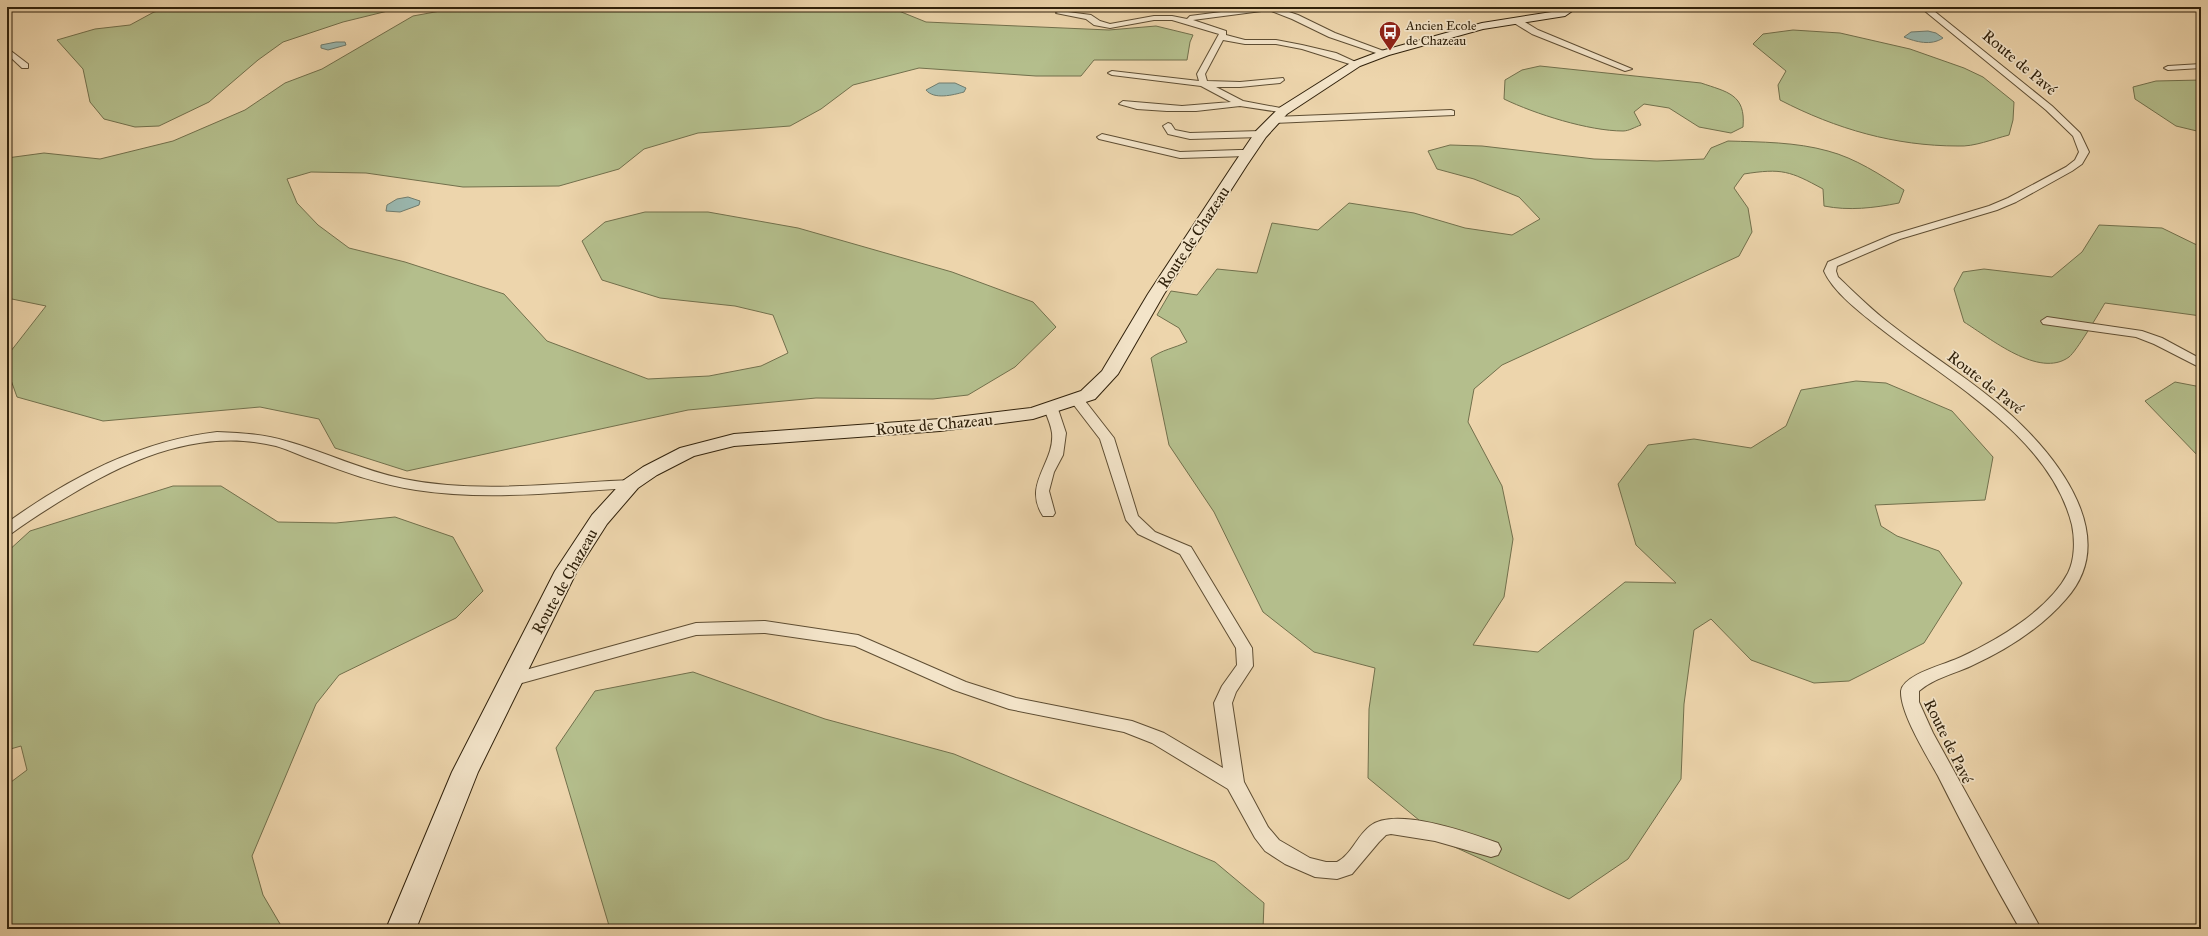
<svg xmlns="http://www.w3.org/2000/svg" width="2208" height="936" viewBox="0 0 2208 936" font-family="'IM FELL Great Primer',serif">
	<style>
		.green { fill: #b4be8c; stroke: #72704c }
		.water { fill: #9ab8b0; stroke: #707c6e }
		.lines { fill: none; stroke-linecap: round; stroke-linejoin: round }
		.stream { stroke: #707c6e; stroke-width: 2.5 }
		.street-casing { stroke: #5f4e33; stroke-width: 2 }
		.secondary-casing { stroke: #30210b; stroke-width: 2 }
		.street { fill: #f3e4c9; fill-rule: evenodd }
		.secondary { fill: #f3e4c9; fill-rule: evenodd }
		.labels { text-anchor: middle; stroke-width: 3.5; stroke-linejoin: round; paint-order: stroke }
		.far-poi-label { font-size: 13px; fill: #30210b; stroke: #f3e4c9; text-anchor: start }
		.street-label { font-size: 16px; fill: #30210b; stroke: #f3e4c9 }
	</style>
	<rect width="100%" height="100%" fill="#edd5ac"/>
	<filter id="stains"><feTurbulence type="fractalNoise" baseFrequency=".005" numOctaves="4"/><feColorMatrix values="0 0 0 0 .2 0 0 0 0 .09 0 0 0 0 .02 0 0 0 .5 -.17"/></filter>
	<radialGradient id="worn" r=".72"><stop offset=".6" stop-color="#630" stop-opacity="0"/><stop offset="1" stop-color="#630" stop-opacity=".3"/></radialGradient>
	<g class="green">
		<path d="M176,7H404L343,22L283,42L258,60L209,102L159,126L135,127L104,119L90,102L83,69L57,40L95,29L130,25L154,12Z"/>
		<path d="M462,7H889L926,22L1109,30L1156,26L1193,35L1190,42L1187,60H1094L1081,76H1036L919,68L853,85L821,109L790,126L698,133L644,149L619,169L559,186L463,187L366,173L311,172L287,179L297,203L318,225L349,248L405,262L504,294L547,341L648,379L709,376L761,366L788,353L773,315L735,306L660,298L602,280L582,241L605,222L645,212H708L798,228L952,272L1033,302L1056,327L1015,367L968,395L933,399L816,398L688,410L407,471L335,448L319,419L260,407L103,421L17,397L7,369V356L46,306L7,298V158L44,153L100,159L173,141L245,110L285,83L322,69L413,16Z"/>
		<path d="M1793,30L1840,33L1910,49L1964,68L1983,77L2014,102L2013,120L2009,135C1993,139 1974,147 1958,146C1895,146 1836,129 1780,100L1778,85L1786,71L1753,44L1763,34Z"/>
		<path d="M1540,66L1701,83C1727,92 1746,94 1743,127L1731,133L1699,127L1669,108L1644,104L1634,112L1641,125C1635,127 1629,131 1623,131C1589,131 1535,114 1504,99L1505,80L1522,70Z"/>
		<path d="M2201,80V132L2176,126L2135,99L2133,87L2156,81Z"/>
		<path d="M1728,141C1761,142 1796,142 1828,151C1855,158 1881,175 1904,190L1899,203C1874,208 1849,211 1824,206L1823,189C1790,171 1782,168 1744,174L1734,188L1748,208L1752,232L1739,256L1502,365L1474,389L1468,422L1502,486L1513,539L1504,597L1473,645L1538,652L1625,582L1676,583L1636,545L1618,484L1648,445L1694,439L1751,448L1786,426L1801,390L1856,381L1886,383L1952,411L1993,457L1985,500L1875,505L1881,526L1897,536L1939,551L1962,583L1924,643L1849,681L1814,683L1751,660L1711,619L1694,630L1684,704L1681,779L1628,859L1569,899L1448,844L1368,778L1369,709L1375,668L1314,652L1263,612L1214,512L1169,445L1151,358C1161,350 1175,348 1187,342L1179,328L1157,315L1171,291L1197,295L1217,269L1257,273L1272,223L1318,230L1349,203L1414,213L1465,228L1512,235L1540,219L1519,197L1474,179L1437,169L1428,151L1450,145L1482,146L1594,159L1657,161L1704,159L1711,148Z"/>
		<path d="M2099,225L2162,228L2201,247V316L2105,303C2099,313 2076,352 2069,357C2039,379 1990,338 1964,322L1954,289L1963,272L1984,269L2052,277L2082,252Z"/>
		<path d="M2175,382L2201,387V459L2145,401Z"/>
		<path d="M173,486H221L278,522L336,523L395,517L453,537L483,591L456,618L339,675L316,704L252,856L263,895L283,929H7V785L27,770L21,746L7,750V552L30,531Z"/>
		<path d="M693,672L825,719L954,754L1215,862L1264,903L1263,929H610L556,748L595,691Z"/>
	</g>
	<g class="water">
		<path d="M1928,31L1936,33L1943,38C1931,46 1916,42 1904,37L1911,32Z"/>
		<path d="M336,42H345L346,45L328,50L321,48V45Z"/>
		<path d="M939,83H955L966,88L964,92C953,95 934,100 926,90Z"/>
		<path d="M408,197L420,201L419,205L400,212L386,211L387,205L397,199Z"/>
	</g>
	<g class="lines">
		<path class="stream" d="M1868,7L1870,8"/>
		<g class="street-casing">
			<g id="street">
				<path d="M1260,7H1274L1298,15L1335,33L1389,53L1382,55L1329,37L1292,19L1269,10L1193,20L1226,31V35L1245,40H1276L1302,45L1336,53L1360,64L1356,66L1302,49L1276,44H1245L1223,40L1205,74L1207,81L1240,82L1283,78L1284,80L1280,83L1240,87H1216L1243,101L1286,109V113L1240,106L1196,111H1167L1137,109L1119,104L1123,101L1182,106L1231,102L1201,86L1112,75L1108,73L1112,71L1199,81L1197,74L1219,34L1172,20H1154L1110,28L1094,25L1086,19L1056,13L1060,11L1091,15L1100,21L1110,24L1154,16H1172L1187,19L1190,16Z"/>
				<path d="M1920,7H1929L2052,106L2080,133L2089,152L2082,164L2072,171L2016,202L1997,210L1900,239L1837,266L1836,271L1838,277C1856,294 1873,311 1893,326C1931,356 1975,382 2011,415C2059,459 2121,538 2066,599C2041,628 2006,650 1971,666C1954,674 1934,678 1919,691V702L1933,733L2041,929H2020C1991,879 1964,828 1938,776C1927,756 1900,713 1901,691C1903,674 1947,664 1961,657C1997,640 2049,610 2068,573C2075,559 2075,540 2072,525C2050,436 1947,381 1880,328C1862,314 1833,292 1824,271L1828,262L1892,235L1989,206L2008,198L2066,167L2075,160L2079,152L2073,136L2046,110Z"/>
				<path d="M1514,19H1520L1538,30L1632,69L1625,71L1532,34L1514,23Z"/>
				<path d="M7,48L28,64V68H22L7,54Z"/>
				<path d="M2201,64V68L2168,70L2164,68L2168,66Z"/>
				<path d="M1451,110L1454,111V115L1274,123L1270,120L1274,117Z"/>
				<path d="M1168,123L1171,124L1175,130L1190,133L1261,131L1266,134L1261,137L1190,139L1168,134L1163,126Z"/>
				<path d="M1102,134L1180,152L1239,150H1248L1253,153L1248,156L1180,158L1099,139L1097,137Z"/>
				<path d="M2047,317L2142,331L2162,338L2201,359V368L2154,344L2136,337L2043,324L2041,321Z"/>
				<path d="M1077,396L1082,397L1114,438L1138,516L1155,532L1191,547L1252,648L1253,666L1236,692L1232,703L1244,782L1268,827L1279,840L1310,858L1326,862H1337C1351,855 1357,836 1370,826C1395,806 1470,833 1498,843L1501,849L1498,855L1491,857L1435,841L1391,834L1386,835L1379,842L1352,874L1337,879L1315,877L1285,864L1265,851L1255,838L1228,789L1152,743L1124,732L1009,709L954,690L855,646L765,633L696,635L511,686L505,684L502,680L505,676L511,674L696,623L765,621L858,635L966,682L1016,698L1132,721L1164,733L1223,768L1214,703L1222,686L1237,665L1236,648L1180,554L1138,534L1126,520L1100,439L1070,400Z"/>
				<path d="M1051,405L1058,409L1066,433L1063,455L1054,472L1049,491L1055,513L1053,516H1043C1022,484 1055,463 1052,433C1051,425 1047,416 1044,409Z"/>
				<path d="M217,432C241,433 264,434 286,441C326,452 363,471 404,479C479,494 556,483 631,480L638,484L631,488C560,492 487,501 416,490C381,485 348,473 316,461C303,457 290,450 276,446C203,428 134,457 72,494C52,506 31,519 12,533L7,535L8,522C71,477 140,441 217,432Z"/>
			</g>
		</g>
		<g class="secondary-casing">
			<path id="secondary" d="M1565,7H1578L1565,16L1483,29L1389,55L1360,66L1287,114L1266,137L1247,165L1164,294L1118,374L1095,399L1033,419L940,431L734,446L694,456L657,475L638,488L607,524L577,571L478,772L416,929H386L452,772L555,571L592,515L624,480L643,467L680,448L734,434L940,419L1031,408L1081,391L1102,371L1148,294L1233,165L1256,131L1279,108L1352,62L1381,51L1482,23L1558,11Z"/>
		</g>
		<use href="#street" class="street"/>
		<use href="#secondary" class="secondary"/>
	</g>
	<defs>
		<g id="bus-pin" transform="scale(1.15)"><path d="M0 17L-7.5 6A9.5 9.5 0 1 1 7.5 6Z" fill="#8f2418" stroke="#f3e4c9"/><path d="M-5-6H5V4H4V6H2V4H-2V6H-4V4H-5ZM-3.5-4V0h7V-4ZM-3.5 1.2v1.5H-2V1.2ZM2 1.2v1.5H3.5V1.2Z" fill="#fff"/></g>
	</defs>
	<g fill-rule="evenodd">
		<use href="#bus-pin" x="1390" y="32"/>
	</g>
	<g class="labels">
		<g class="far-poi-label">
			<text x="1406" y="30">Ancien Ecole<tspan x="1406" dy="15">de Chazeau</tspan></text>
		</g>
		<g class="street-label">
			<text transform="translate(2020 62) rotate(40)" y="6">Route de Pavé</text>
			<text transform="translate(1193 237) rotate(-57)" y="6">Route de Chazeau</text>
			<text transform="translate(1986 382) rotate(38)" y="6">Route de Pavé</text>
			<text transform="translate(934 424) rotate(-5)" y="6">Route de Chazeau</text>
			<text transform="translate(564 581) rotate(-61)" y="6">Route de Chazeau</text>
			<text transform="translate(1949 741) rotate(64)" y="6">Route de Pavé</text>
		</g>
	</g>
	<rect width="2208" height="936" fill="none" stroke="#edd5ac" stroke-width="24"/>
	<rect x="8" y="8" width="2192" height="920" fill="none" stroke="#30210b" stroke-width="2"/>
	<rect x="12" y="12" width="2184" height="912" fill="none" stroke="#30210b"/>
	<rect width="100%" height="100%" filter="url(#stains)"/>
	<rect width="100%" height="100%" fill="url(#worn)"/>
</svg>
